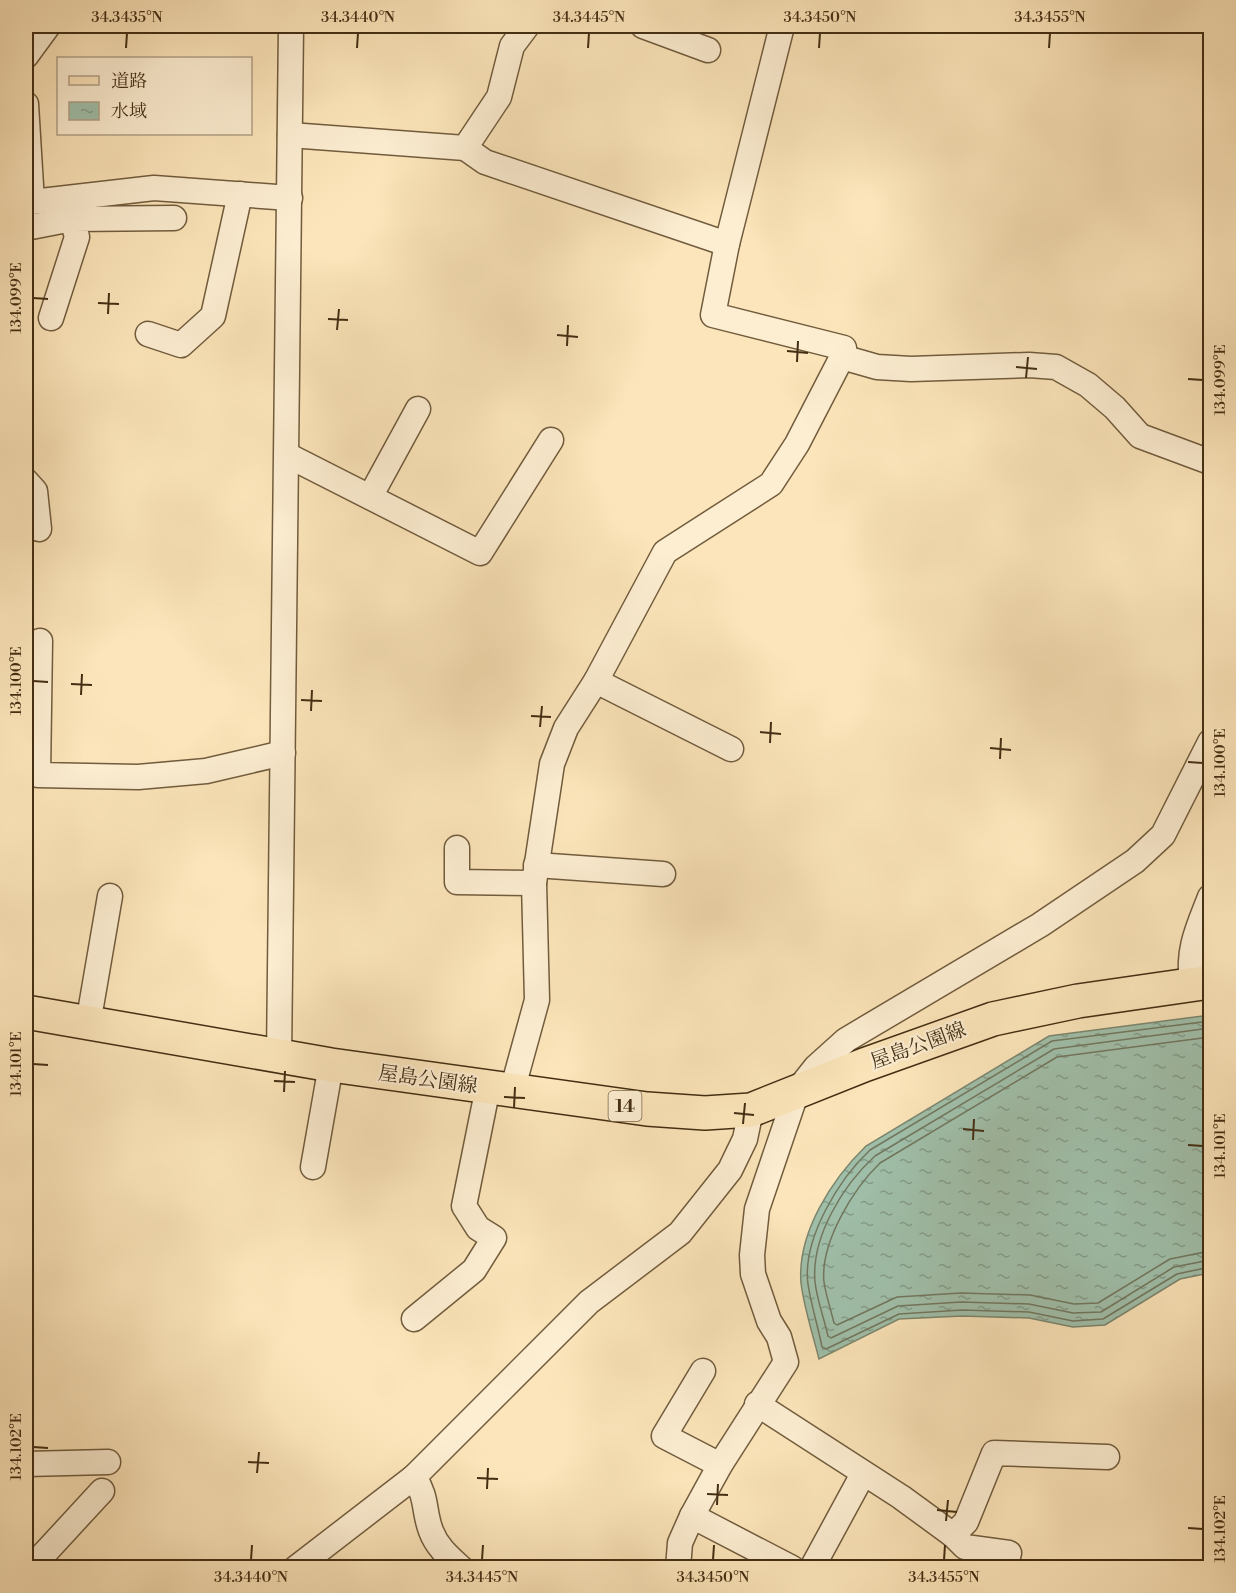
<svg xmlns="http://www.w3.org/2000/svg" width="1236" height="1593" viewBox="0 0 1236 1593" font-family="'Libre Bodoni','Noto Serif JP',serif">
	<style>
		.water { fill: url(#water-ripples); stroke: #7b866e; stroke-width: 1.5 }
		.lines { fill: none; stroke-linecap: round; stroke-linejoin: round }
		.shore { stroke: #72775f; stroke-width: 1.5 }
		.street-casing { stroke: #715c3d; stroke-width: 27 }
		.primary-casing { stroke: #432e13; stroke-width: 36 }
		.street { stroke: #fdeed2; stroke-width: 24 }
		.primary { stroke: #fce5ba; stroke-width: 33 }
		.ticks { fill: none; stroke: #432e13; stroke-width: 2 }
		.labels { text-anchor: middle; stroke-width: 4.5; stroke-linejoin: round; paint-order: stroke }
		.shield { fill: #fdeed2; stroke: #7b684c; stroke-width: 1.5 }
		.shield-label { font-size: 18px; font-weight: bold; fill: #432e13 }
		.street-label { font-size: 20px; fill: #432e13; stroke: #fdeed2 }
		.neatline { fill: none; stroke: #432e13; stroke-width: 2 }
		.ticks-label { font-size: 15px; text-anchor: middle; fill: #432e13 }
	</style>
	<defs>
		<pattern id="water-ripples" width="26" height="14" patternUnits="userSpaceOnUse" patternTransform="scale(1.5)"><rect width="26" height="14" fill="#a0c0ab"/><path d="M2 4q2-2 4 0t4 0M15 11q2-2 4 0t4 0" fill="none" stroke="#849c8a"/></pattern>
	</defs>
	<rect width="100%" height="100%" fill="#fce5ba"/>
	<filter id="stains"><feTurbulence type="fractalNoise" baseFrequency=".00333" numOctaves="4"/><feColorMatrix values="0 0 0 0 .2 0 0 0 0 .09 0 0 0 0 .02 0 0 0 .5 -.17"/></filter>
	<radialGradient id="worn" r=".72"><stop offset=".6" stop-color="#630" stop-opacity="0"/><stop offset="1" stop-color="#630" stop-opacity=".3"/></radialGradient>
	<path class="water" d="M1210,1015V1273L1180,1279L1105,1325L1073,1327L1029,1318L962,1316L899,1319L819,1359C813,1335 804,1308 801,1283C797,1233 832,1179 866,1146L1049,1036Z"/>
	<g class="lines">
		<g class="shore">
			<path d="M1210,1021L1052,1041L870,1150C839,1179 802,1239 808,1284C811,1305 818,1326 822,1347L826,1349L899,1314L962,1310L1029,1312L1073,1321L1103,1319L1177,1274L1210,1267"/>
			<path d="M1210,1028L1054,1049L875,1156C843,1185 811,1237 815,1282C817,1300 824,1318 828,1336L831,1338L898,1306L961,1302L1029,1304L1073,1313L1101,1312L1174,1267L1210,1260"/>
			<path d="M1210,1037L1057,1057L880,1163C853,1189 820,1243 824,1282C826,1296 831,1310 834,1323L837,1325L897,1297L961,1293L1030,1295L1074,1304L1098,1303L1170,1259L1210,1251"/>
		</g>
		<g class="street-casing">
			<g id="street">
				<path d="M643,26L708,50"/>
				<path d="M782,26L727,244L713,315L844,348L842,357"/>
				<path d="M26,56L48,26"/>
				<path d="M26,104L32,202L26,203"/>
				<path d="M290,135L465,148L499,97L512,46L527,26"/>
				<path d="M465,148L485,162L727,244"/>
				<path d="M32,202L154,188L290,198"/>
				<path d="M26,228L72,219L71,203"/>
				<path d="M51,318L77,237L72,219L174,218"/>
				<path d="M148,334L181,345L213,316L240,194"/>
				<path d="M287,455L480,553L551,440"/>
				<path d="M26,481L35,491L39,529"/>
				<path d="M370,497L418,409"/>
				<path d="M40,641L38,775L138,777L206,771L283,753"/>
				<path d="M596,681L731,749"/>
				<path d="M457,848V882L534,883"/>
				<path d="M536,865L663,874"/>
				<path d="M1192,984C1187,949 1198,928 1210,897"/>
				<path d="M88,1024L110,896"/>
				<path d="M279,1058L291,26"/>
				<path d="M512,1091L537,1000L534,883L552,764L566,728L596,681L665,552L771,484L797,444L842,357L877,367L911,369L1029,365L1056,367L1088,385L1115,408L1140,436L1210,462"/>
				<path d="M313,1167L331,1065"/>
				<path d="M414,1319L474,1270L494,1238L478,1228L464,1206L488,1087"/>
				<path d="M703,1371L664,1436L720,1465"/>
				<path d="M757,1404L901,1497L953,1535"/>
				<path d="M26,1464L108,1462"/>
				<path d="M414,1477C428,1498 423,1510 431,1531C437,1547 449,1557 461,1568"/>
				<path d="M692,1516L792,1568"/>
				<path d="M31,1568L102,1491"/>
				<path d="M296,1568L414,1477L589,1302L680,1233L730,1170L745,1139L751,1110"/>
				<path d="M678,1568L680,1543L692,1516L720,1465L786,1362L779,1337L769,1321L753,1274L752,1255L757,1209L797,1091L816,1067L846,1040L1040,925L1135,861L1163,835L1210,742"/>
				<path d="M812,1568L863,1474"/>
				<path d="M1005,1568L1009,1553L965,1547L953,1535L966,1522L994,1453L1107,1457"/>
			</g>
		</g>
		<g class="primary-casing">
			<path id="primary" d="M26,1012L331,1065L647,1109L705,1113L751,1110L864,1065L993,1019L1078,1001L1210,982"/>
		</g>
		<use href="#street" class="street"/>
		<use href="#primary" class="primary"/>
	</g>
	<path class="ticks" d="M126,48L127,33M357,48L358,33M588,48L589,33M819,48L820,33M1049,48L1050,33M33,298L48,299M98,303L119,304M108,314L109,293M328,319L348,320M337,330L339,309M557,335L578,337M567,346L568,325M787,351L808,353M797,362L798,341M1016,367L1037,369M1026,378L1028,357M1188,379L1203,380M33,681L48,682M71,684L92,685M81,695L82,674M301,700L322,701M311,711L312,690M531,716L551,717M540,727L542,706M760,732L781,734M770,743L771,722M990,748L1011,750M1000,759L1001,738M1188,762L1203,763M33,1064L48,1065M274,1081L295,1082M284,1092L285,1071M504,1097L525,1098M514,1108L515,1087M734,1113L754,1115M743,1124L745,1103M963,1129L984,1131M973,1140L974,1119M1188,1145L1203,1146M33,1447L48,1448M248,1462L269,1463M257,1473L259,1452M477,1478L498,1479M487,1489L488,1468M707,1494L728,1495M717,1505L718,1484M937,1510L957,1512M946,1521L948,1500M1188,1528L1203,1529M251,1560L252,1545M482,1560L483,1545M713,1560L714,1545M944,1560L945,1545"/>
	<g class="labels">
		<rect class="shield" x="608.5" y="1091" width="33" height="30" rx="4.5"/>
		<g class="shield-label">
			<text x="625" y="1112">14</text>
		</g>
		<g class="street-label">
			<text transform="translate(918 1045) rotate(-20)" y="7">屋島公園線</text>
			<text transform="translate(428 1079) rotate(8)" y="7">屋島公園線</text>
		</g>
	</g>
	<rect width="1236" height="1593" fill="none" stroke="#fce5ba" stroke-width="66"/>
	<rect x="57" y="57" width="195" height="78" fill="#fdeed2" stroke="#b3a186" stroke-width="1.5"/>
	<rect x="69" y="76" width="30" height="9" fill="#fce5ba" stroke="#b3a186" stroke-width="1.5"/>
	<text x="111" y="87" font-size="18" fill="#432e13">道路</text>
	<rect x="69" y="102" width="30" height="18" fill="url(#water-ripples)" stroke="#b3a186" stroke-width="1.5"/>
	<text x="111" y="117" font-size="18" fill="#432e13">水域</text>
	<rect x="33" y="33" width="1170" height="1527" class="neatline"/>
	<g class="ticks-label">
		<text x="127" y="22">34.3435°N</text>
		<text x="358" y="22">34.3440°N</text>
		<text x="589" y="22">34.3445°N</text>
		<text x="820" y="22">34.3450°N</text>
		<text x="1050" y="22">34.3455°N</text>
		<text transform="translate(16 298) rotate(-90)" y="5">134.099°E</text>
		<text transform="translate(1220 380) rotate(-90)" y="5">134.099°E</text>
		<text transform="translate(16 681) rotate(-90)" y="5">134.100°E</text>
		<text transform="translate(1220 763) rotate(-90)" y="5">134.100°E</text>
		<text transform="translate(16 1064) rotate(-90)" y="5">134.101°E</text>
		<text transform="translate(1220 1146) rotate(-90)" y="5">134.101°E</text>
		<text transform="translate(16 1447) rotate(-90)" y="5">134.102°E</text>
		<text transform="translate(1220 1529) rotate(-90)" y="5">134.102°E</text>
		<text x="251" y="1582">34.3440°N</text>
		<text x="482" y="1582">34.3445°N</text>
		<text x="713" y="1582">34.3450°N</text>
		<text x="944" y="1582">34.3455°N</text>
	</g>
	<rect width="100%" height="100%" filter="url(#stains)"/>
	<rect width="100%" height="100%" fill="url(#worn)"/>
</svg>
